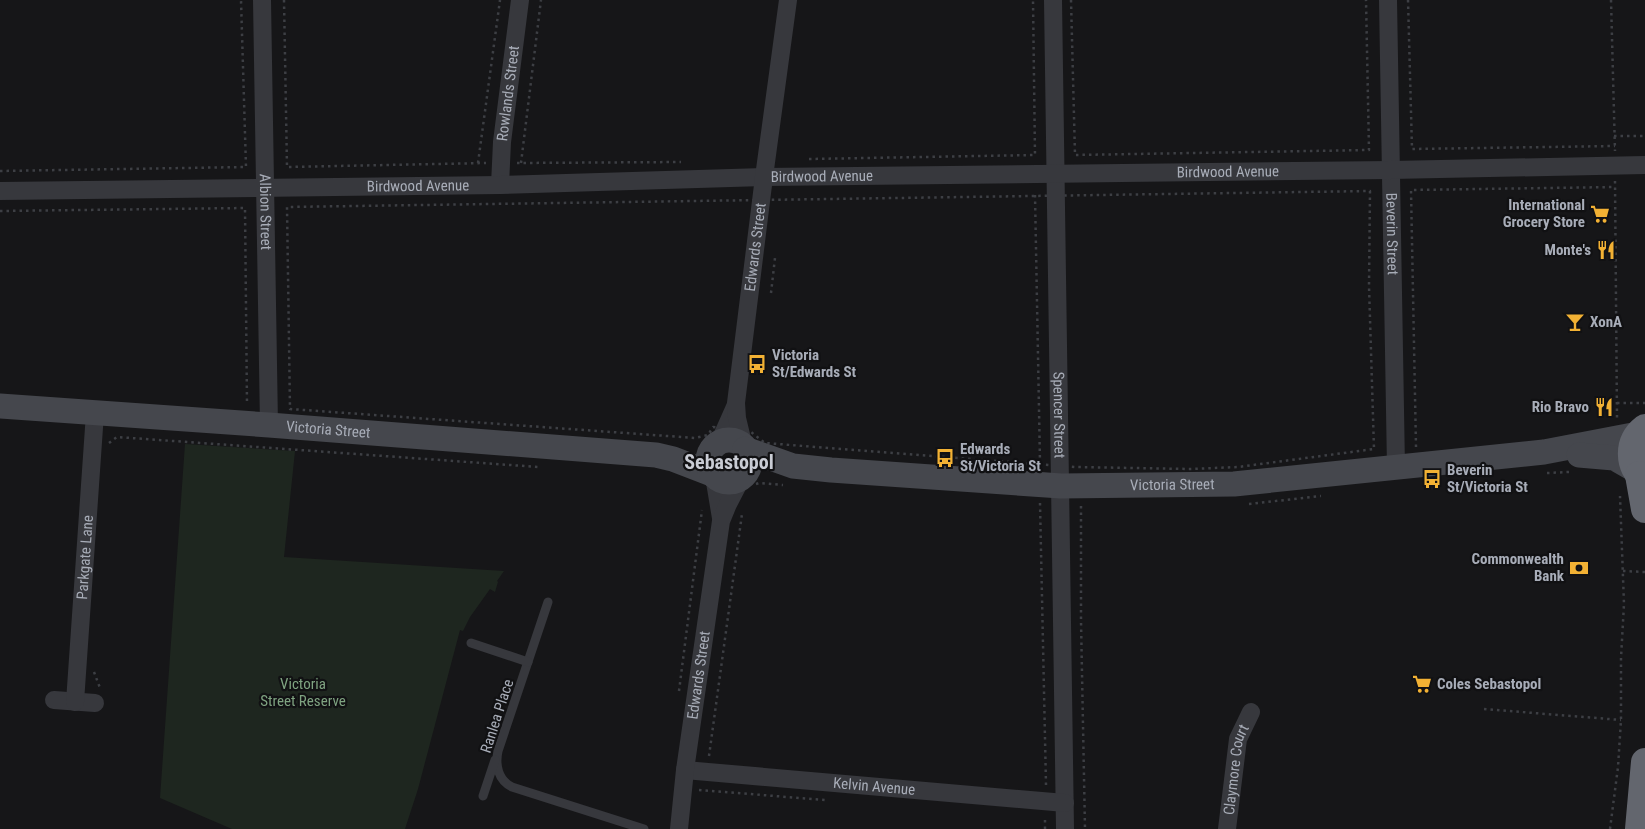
<svg xmlns="http://www.w3.org/2000/svg" width="1645" height="829" viewBox="0 0 1645 829" font-family="'Roboto Condensed',sans-serif">
	<style>
		.green { fill: #1e261f }
		.lines { fill: none; stroke-linecap: round; stroke-linejoin: round }
		.path { stroke: #3d3f44; stroke-width: 2.5; stroke-dasharray: 2.5 4; stroke-linecap: butt }
		.lane { stroke: #37383d; stroke-width: 9 }
		.street { stroke: #37383d; stroke-width: 18 }
		.secondary { stroke: #45474d; stroke-width: 25 }
		.highway { stroke: #63666e; stroke-width: 28 }
		.labels { text-anchor: middle; stroke-width: 4.5; stroke-linejoin: round; paint-order: stroke }
		.street-label { font-size: 15px; fill: #a8adb8; stroke: #111113 }
		.poi-label { font-size: 15px; font-weight: bold; fill: #a8adb8; stroke: #111113; text-anchor: start }
		.park-label { font-size: 15px; fill: #7fa381; stroke: #111113 }
		.district-label { font-size: 20px; font-weight: bold; fill: #c9ccd4; stroke: #111113 }
	</style>
	<rect width="100%" height="100%" fill="#161618"/>
	<path class="green" d="M185,444L295,451L284,557L504,571L497,581L498,582L495,592L490,589L470,617L463,631L460,630L418,789L405,829H232L160,798Z"/>
	<g class="lines">
		<g class="path">
			<path d="M284,0L287,167L486,163"/>
			<path d="M1071,0L1075,155L1369,150L1366,0"/>
			<path d="M1408,0L1412,149L1615,146"/>
			<path d="M1611,0L1615,151"/>
			<path d="M1614,136H1645"/>
			<path d="M809,159L1035,155L1033,0"/>
			<path d="M478,163L500,0"/>
			<path d="M517,163L681,162"/>
			<path d="M521,163L541,0"/>
			<path d="M0,171L246,167L241,0"/>
			<path d="M1615,181L1617,418"/>
			<path d="M1370,191L1369,286L1374,449L1238,467L1190,469L1075,467L765,443L751,432L713,427L708,435L695,438L290,409L287,207Z"/>
			<path d="M1035,195L1040,463"/>
			<path d="M0,211L245,208L247,404"/>
			<path d="M771,293L775,258"/>
			<path d="M1617,403H1645"/>
			<path d="M109,443L117,437L538,467"/>
			<path d="M1416,447L1411,190L1615,187"/>
			<path d="M1547,473L1569,472"/>
			<path d="M756,484L759,483L783,485"/>
			<path d="M1040,503L1046,785"/>
			<path d="M1249,504L1321,496"/>
			<path d="M1081,506V621L1085,829"/>
			<path d="M1623,571L1645,572"/>
			<path d="M94,672L100,688"/>
			<path d="M679,691L702,510"/>
			<path d="M1484,709L1621,720"/>
			<path d="M709,756L742,514"/>
			<path d="M699,790L825,800"/>
			<path d="M1045,829V816"/>
			<path d="M1610,829L1618,767L1621,720V658L1624,604L1620,496"/>
		</g>
		<g class="lane">
			<path d="M548,602L498,751C495,765 498,780 512,787L644,829"/>
			<path d="M471,643L528,662"/>
			<path d="M483,796L495,760"/>
		</g>
		<g class="street">
			<path id="s1" d="M262,0L269,425"/>
			<path id="s2" d="M1053,0L1065,829"/>
			<path id="s3" d="M1388,0L1396,468"/>
			<path id="s4" d="M500,185L502,142L520,0"/>
			<path id="s5" d="M0,191L500,185L764,177L1391,170L1645,165"/>
			<path d="M719,443L735,407"/>
			<path id="s6" d="M744,447L737,418L736,403L764,177L788,0"/>
			<path d="M714,476L721,518"/>
			<path d="M54,700L95,703"/>
			<path id="s7" d="M75,702L95,413"/>
			<path id="s8" d="M685,770L1065,803"/>
			<path id="s9" d="M679,829L685,770L721,521L728,504L742,477"/>
			<path id="s10" d="M1227,829L1238,739L1251,712"/>
		</g>
		<g class="secondary">
			<path id="s11" d="M0,406L269,425L656,455L673,459L712,474"/>
			<circle cx="729" cy="461" r="21"/>
			<path id="s12" d="M745,449L793,466L831,470L1061,486L1234,484L1544,452L1638,434"/>
			<path d="M1579,455L1614,458L1635,470"/>
		</g>
		<g class="highway">
			<path d="M1645,428C1627,442 1628,466 1645,480"/>
			<path d="M1639,475L1645,509"/>
			<path d="M1639,829L1645,762"/>
		</g>
	</g>
	<defs>
		<g id="supermarket-bare" transform="scale(1.5)"><path d="M-6-5.5h2.5l.6 2H6L4.5 2H-2.5L-4.4-4H-6ZM-1.5 3.2a1.3 1.3 0 1 0 .1 0ZM3 3.2a1.3 1.3 0 1 0 .1 0Z" fill="#f2b134" stroke="#111113" stroke-width="2.5" paint-order="stroke"/></g>
		<g id="restaurant-bare" transform="scale(1.5)"><path d="M-5-6h1v4h1v-4h1v4h1v-4h1v5L-1.5 .5V6h-2V.5L-5-1ZM5-6V6H3V1.5H1.5Q1.5-4 5-6Z" fill="#f2b134" stroke="#111113" stroke-width="2.5" paint-order="stroke"/></g>
		<g id="bar-bare" transform="scale(1.5)"><path d="M-6-5H6L.8 .8V4.5H3.5V6h-7V4.5H-.8V.8Z" fill="#f2b134" stroke="#111113" stroke-width="2.5" paint-order="stroke"/></g>
		<g id="bus-bare" transform="scale(1.5)"><path d="M-5-6H5V4H4V6H2V4H-2V6H-4V4H-5ZM-3.5-4V0h7V-4ZM-3.5 1.2v1.5H-2V1.2ZM2 1.2v1.5H3.5V1.2Z" fill="#f2b134" stroke="#111113" stroke-width="2.5" paint-order="stroke"/></g>
		<g id="bank-bare" transform="scale(1.5)"><path d="M-6-4H6V4H-6ZM0-2.3a2.3 2.3 0 1 0 0 4.6a2.3 2.3 0 1 0 0-4.6Z" fill="#f2b134" stroke="#111113" stroke-width="2.5" paint-order="stroke"/></g>
	</defs>
	<g fill-rule="evenodd">
		<use href="#supermarket-bare" x="1600" y="214"/>
		<use href="#restaurant-bare" x="1606" y="250"/>
		<use href="#bar-bare" x="1575" y="322"/>
		<use href="#bus-bare" x="757" y="364"/>
		<use href="#restaurant-bare" x="1604" y="407"/>
		<use href="#bus-bare" x="945" y="458"/>
		<use href="#bus-bare" x="1432" y="479"/>
		<use href="#bank-bare" x="1579" y="568"/>
		<use href="#supermarket-bare" x="1422" y="684"/>
	</g>
	<g class="labels">
		<g class="street-label">
			<text dy="5" stroke="none"><textPath href="#s4" startOffset="92">Rowlands Street</textPath></text>
			<text dy="5" stroke="none"><textPath href="#s5" startOffset="1228">Birdwood Avenue</textPath></text>
			<text dy="5" stroke="none"><textPath href="#s5" startOffset="822">Birdwood Avenue</textPath></text>
			<text dy="5" stroke="none"><textPath href="#s5" startOffset="418">Birdwood Avenue</textPath></text>
			<text dy="5" stroke="none"><textPath href="#s1" startOffset="212">Albion Street</textPath></text>
			<text dy="5" stroke="none"><textPath href="#s3" startOffset="234">Beverin Street</textPath></text>
			<text dy="5" stroke="none"><textPath href="#s6" startOffset="202">Edwards Street</textPath></text>
			<text dy="5" stroke="none"><textPath href="#s2" startOffset="415">Spencer Street</textPath></text>
			<text dy="5" stroke="none"><textPath href="#s11" startOffset="329">Victoria Street</textPath></text>
			<text dy="5" stroke="none"><textPath href="#s12" startOffset="431">Victoria Street</textPath></text>
			<text dy="5" stroke="none"><textPath href="#s7" startOffset="145">Parkgate Lane</textPath></text>
			<text dy="5" stroke="none"><textPath href="#s9" startOffset="155">Edwards Street</textPath></text>
			<text transform="translate(497 716) rotate(-72)" y="5">Ranlea Place</text>
			<text dy="5" stroke="none"><textPath href="#s10" startOffset="60">Claymore Court</textPath></text>
			<text dy="5" stroke="none"><textPath href="#s8" startOffset="190">Kelvin Avenue</textPath></text>
		</g>
		<g class="poi-label">
			<text x="1585" y="210" text-anchor="end">International<tspan x="1585" dy="17">Grocery Store</tspan></text>
			<text x="1591" y="255" text-anchor="end">Monte's</text>
			<text x="1590" y="327">XonA</text>
			<text x="772" y="360">Victoria<tspan x="772" dy="17">St/Edwards St</tspan></text>
			<text x="1589" y="412" text-anchor="end">Rio Bravo</text>
			<text x="960" y="454">Edwards<tspan x="960" dy="17">St/Victoria St</tspan></text>
			<text x="1447" y="475">Beverin<tspan x="1447" dy="17">St/Victoria St</tspan></text>
			<text x="1564" y="564" text-anchor="end">Commonwealth<tspan x="1564" dy="17">Bank</tspan></text>
			<text x="1437" y="689">Coles Sebastopol</text>
		</g>
		<g class="park-label">
			<text x="303" y="689">Victoria<tspan x="303" dy="17">Street Reserve</tspan></text>
		</g>
		<g class="district-label">
			<text x="729" y="469">Sebastopol</text>
		</g>
	</g>
</svg>
